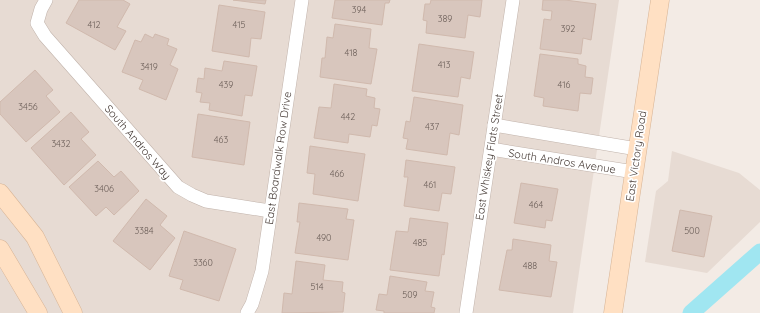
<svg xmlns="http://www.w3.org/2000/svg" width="760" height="313" viewBox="0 0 760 313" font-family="Quicksand,sans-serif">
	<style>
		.residential { fill: #e7dbd3 }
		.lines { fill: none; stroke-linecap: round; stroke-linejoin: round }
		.canal { stroke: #a0e6f1; stroke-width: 17 }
		.building { fill: #d8c6bd; stroke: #d0b9ad }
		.street-casing { stroke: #c1b3ab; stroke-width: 14 }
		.secondary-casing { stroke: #d7b496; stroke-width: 19 }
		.street { stroke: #fff; stroke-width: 13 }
		.secondary { stroke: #ffe0c3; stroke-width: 18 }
		.labels { text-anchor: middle; stroke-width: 3.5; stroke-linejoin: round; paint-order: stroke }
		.number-label { font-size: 9px; fill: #6a5d57 }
		.street-label { font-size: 11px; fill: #453a35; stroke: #fff }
	</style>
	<rect width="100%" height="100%" fill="#f3ebe5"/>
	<g class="residential">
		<path d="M0,0H619L573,313H0Z"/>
		<path d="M672,151L739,173L760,190V222L707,273L645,262L656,191L668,181Z"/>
	</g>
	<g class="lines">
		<path class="canal" d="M691,313L760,252"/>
	</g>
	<g class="building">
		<path d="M79,0H123L130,4L117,27L126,31L115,50L66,23Z"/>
		<path d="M233,0H266L265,4Z"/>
		<path d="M335,0H390L389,3H385L382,25L332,18Z"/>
		<path d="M431,0H482L480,17L468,15L465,38L426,33L427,21L423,20L425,4H430Z"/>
		<path d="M543,0H565L596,4L591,40L583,38L581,54L540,49L544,19L551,20L552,11L542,10Z"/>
		<path d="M219,5L265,12L261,39L251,38L249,57L212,51Z"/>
		<path d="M335,24L371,29L369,48L377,49L371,84L320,77L322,58H325L327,37L333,38Z"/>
		<path d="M145,34L153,38L155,34L169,39L167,45L177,49L170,65L178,69L166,100L139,89L143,80L122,72L135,40L141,42Z"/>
		<path d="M419,44L474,52L470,79L461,77L458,97L412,91Z"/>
		<path d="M540,54L578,59V64L586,66L585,77L593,78L591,94L580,93L578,111L543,106L544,98L534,96Z"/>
		<path d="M224,61L257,66L252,96L245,95L242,116L209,110L210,103L200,102L202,93L196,92L198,78L204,79L205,68L222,71Z"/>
		<path d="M35,70L53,90L46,96L60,112L26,142L0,114V102Z"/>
		<path d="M334,84L367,89L366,96L375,98L374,108L380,109L377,126L372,125L370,137L349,134L348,143L314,138L319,107L331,108Z"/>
		<path d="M414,97L463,105L459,135L450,133L447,155L406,149L408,139L403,138L406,121L410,122Z"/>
		<path d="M71,112L89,132L81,139L96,155L64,185L31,148Z"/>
		<path d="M198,114L250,122L244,165L192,157Z"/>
		<path d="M310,146L365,154L358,201L313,194L315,174L307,173Z"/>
		<path d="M406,160L455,167L451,194L442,193L439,211L404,206L408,177H404Z"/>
		<path d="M98,161L114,177L121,171L139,191L114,215L106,207L96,216L69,187Z"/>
		<path d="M521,183L558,189L552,221L546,220L545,228L514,223Z"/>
		<path d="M146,199L167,216L160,225L175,238L150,270L113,241Z"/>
		<path d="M299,203L348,209L346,219L354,220L348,260L295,253L300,222H297Z"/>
		<path d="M680,210L712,216L704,257L672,251Z"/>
		<path d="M410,218L448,223L444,255L442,254L439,276L390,270L396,231L408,232Z"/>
		<path d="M184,231L236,249L219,301L180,289L183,280L169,276Z"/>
		<path d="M513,239L551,245L549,261L557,262L551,297L499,290L507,250H512Z"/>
		<path d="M296,261L325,265L323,280L343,282L342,292L345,293L343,312L282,313L284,293L292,294Z"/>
		<path d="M390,276L427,282L425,291L434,292L431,307L435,308L434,313H384V311L376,310L379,294L387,295Z"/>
	</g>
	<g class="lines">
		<g class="street-casing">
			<g id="street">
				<path d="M46,0L41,9L37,23L45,36L178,187L192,195L206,201L270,211"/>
				<path d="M494,125L637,149"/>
				<path d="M491,149L634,172"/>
				<path d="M247,313L252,304L262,271L302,0"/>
				<path d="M466,313L513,0"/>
			</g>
		</g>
		<g class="secondary-casing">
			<g id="secondary">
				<path d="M0,193L35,237L73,313"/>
				<path d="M0,249L38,313"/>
				<path d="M613,313L660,0"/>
			</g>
		</g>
		<use href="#street" class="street"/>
		<use href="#secondary" class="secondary"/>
	</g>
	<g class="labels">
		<g class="number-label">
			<text x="359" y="13">394</text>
			<text x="445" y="22">389</text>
			<text x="94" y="28">412</text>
			<text x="239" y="28">415</text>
			<text x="568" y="32">392</text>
			<text x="351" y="56">418</text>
			<text x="444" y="68">413</text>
			<text x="149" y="70">3419</text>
			<text x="226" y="88">439</text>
			<text x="564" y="88">416</text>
			<text x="28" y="110">3456</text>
			<text x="348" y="120">442</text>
			<text x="432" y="130">437</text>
			<text x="221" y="143">463</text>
			<text x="61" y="147">3432</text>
			<text x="337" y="177">466</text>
			<text x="430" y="188">461</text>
			<text x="104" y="192">3406</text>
			<text x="536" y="208">464</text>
			<text x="144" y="234">3384</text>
			<text x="692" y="234">500</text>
			<text x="324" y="241">490</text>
			<text x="420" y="246">485</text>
			<text x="203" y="266">3360</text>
			<text x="530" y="269">488</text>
			<text x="317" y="290">514</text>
			<text x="410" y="298">509</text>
		</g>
		<g class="street-label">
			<text transform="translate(138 142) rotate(49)" y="4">South Andros Way</text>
			<text transform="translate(636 156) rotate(-82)" y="4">East Victory Road</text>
			<text transform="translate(489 157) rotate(-81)" y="4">East Whiskey Flats Street</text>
			<text transform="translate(278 158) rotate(-82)" y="4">East Boardwalk Row Drive</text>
			<text transform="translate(562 161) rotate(9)" y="4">South Andros Avenue</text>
		</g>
	</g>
</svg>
